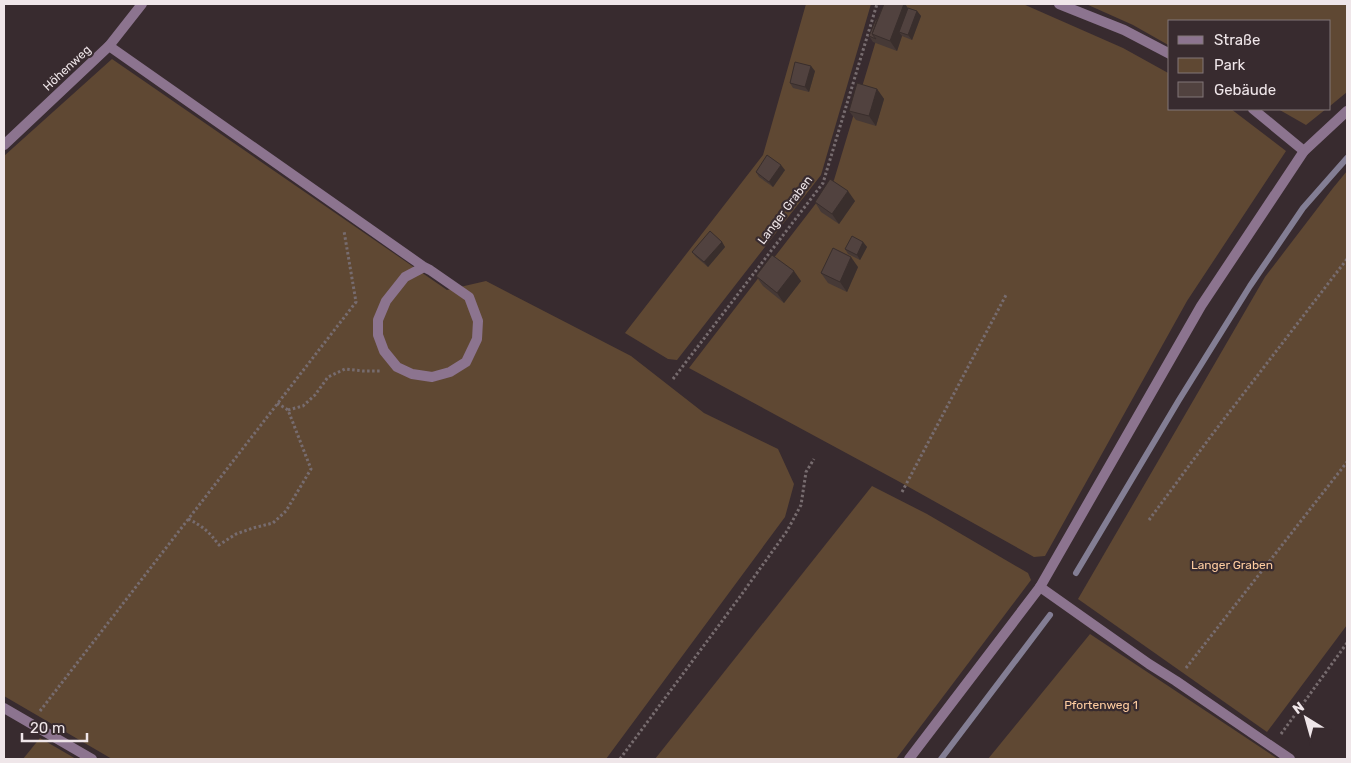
<svg xmlns="http://www.w3.org/2000/svg" width="1351" height="763" viewBox="0 0 1351 763" font-family="Rubik,sans-serif">
	<style>
		.green { fill: #5f4833 }
		.lines { fill: none; stroke-linecap: round; stroke-linejoin: round }
		.stream { stroke: #837e94; stroke-width: 6 }
		.path { stroke: #776c6f; stroke-width: 3; stroke-dasharray: 2.5 2.5; stroke-linecap: butt }
		.lane { stroke: #8c748f; stroke-width: 10 }
		.street { stroke: #8c748f; stroke-width: 10 }
		.wall { fill: #463936 }
		.shaded-wall { fill: #392e2c }
		.building { fill: #51423f; stroke: #392e2c }
		.labels { text-anchor: middle; stroke-width: 4.5; stroke-linejoin: round; paint-order: stroke }
		.street-label { font-size: 12px; fill: #efe6e9; stroke: #382b2f }
		.park-label { font-size: 12px; fill: #fecca0; stroke: #382b2f }
	</style>
	<rect width="100%" height="100%" fill="#382b2f"/>
	<g class="green">
		<path d="M806,4H871L821,175L677,360L668,359L625,333L763,155Z"/>
		<path d="M887,4H1023L1123,48L1170,74V109H1231L1286,151L1187,301L1045,556L1034,557L898,481L689,368L834,180Z"/>
		<path d="M1086,4H1347V92L1330,106V21H1170V46L1133,25Z"/>
		<path d="M112,59L447,290L486,281L631,356L704,413L778,449L794,484L785,517L606,759H112L4,696V156Z"/>
		<path d="M1278,109H1326L1306,125Z"/>
		<path d="M1347,171V625L1267,732L1078,599L1265,277L1333,188Z"/>
		<path d="M872,486L927,514L1028,573L1031,580L896,759H655Z"/>
		<path d="M1090,634L1260,747L1278,759H988Z"/>
		<path d="M40,738L76,759H23Z"/>
	</g>
	<g class="lines">
		<g class="stream">
			<path d="M1076,573L1179,400L1250,286L1303,208L1347,158"/>
			<path d="M941,759L1050,615"/>
		</g>
		<g class="path">
			<path d="M673,379L823,183L877,4"/>
			<path d="M288,410L303,406L315,395L328,377L345,369L363,371H380"/>
			<path d="M902,492L1006,295"/>
			<path d="M188,519C203,526 209,532 219,545L236,534L253,528L273,523L286,511L311,469L288,410L277,403"/>
			<path d="M1149,520L1211,436L1347,259"/>
			<path d="M1186,668L1347,462"/>
			<path d="M40,711L356,302L344,231"/>
			<path d="M1281,734L1347,643"/>
			<path d="M620,759L739,598L787,531L801,505L806,472L814,459"/>
		</g>
		<g class="lane">
			<path d="M1059,4L1124,30L1170,54"/>
			<path d="M1253,109L1304,151"/>
			<path d="M4,708L92,759"/>
		</g>
		<g class="street">
			<path d="M109,46L424,267L430,270L469,297L478,321L477,339L466,362L450,372L432,377L412,374L397,367L384,351L378,335V320L386,301L405,277L424,267"/>
			<path d="M4,145L109,46L142,4"/>
			<path d="M1040,587L1149,664L1176,681L1290,759"/>
			<path d="M909,759L1040,587L1201,306L1304,151L1347,111"/>
		</g>
	</g>
	<g class="wall">
		<path d="M884,4H905L908,8L917,11L921,16L912,40L902,36L897,51L873,42L869,36L877,20Z"/>
		<path d="M815,71L809,92L793,88L790,83Z"/>
		<path d="M877,89L884,99L876,126L856,120L849,111Z"/>
		<path d="M785,170L773,187L759,177L756,172Z"/>
		<path d="M855,201L839,224L821,212L815,202Z"/>
		<path d="M722,242L725,247L708,267L696,257L692,252Z"/>
		<path d="M863,242L867,247L860,260L848,254L845,249Z"/>
		<path d="M858,267L847,292L828,283L821,273Z"/>
		<path d="M756,276L801,281L784,303L763,286Z"/>
	</g>
	<g class="shaded-wall">
		<path d="M904,4H905L911,13L899,32L902,36L897,51L890,41Z"/>
		<path d="M917,11L921,16L912,40L908,35Z"/>
		<path d="M811,66L815,71L809,92L805,87Z"/>
		<path d="M877,89L884,99L876,126L869,116Z"/>
		<path d="M781,165L785,170L773,187L769,182Z"/>
		<path d="M848,191L855,201L839,224L832,214Z"/>
		<path d="M722,242L725,247L708,267L704,262Z"/>
		<path d="M863,242L867,247L860,260L857,255Z"/>
		<path d="M851,257L858,267L847,292L840,282Z"/>
		<path d="M794,271L801,281L784,303L777,293Z"/>
	</g>
	<g class="building">
		<path d="M884,4H904L890,41L872,34Z"/>
		<path d="M908,8L917,11L908,35L899,32Z"/>
		<path d="M876,19L877,20L872,34L876,39L869,36Z"/>
		<path d="M795,62L811,66L805,87L790,83Z"/>
		<path d="M857,83L877,89L869,116L849,111Z"/>
		<path d="M767,155L781,165L769,182L756,172Z"/>
		<path d="M830,179L848,191L832,214L815,202Z"/>
		<path d="M710,231L722,242L704,262L692,252Z"/>
		<path d="M852,236L863,242L857,255L845,249Z"/>
		<path d="M833,248L851,257L840,282L821,273Z"/>
		<path d="M772,255L794,271L777,293L756,276Z"/>
	</g>
	<g class="labels">
		<g class="street-label">
			<text transform="translate(67 68) rotate(-43)" y="4">Höhenweg</text>
			<text transform="translate(785 210) rotate(-53)" y="4">Langer Graben</text>
		</g>
		<g class="park-label">
			<text x="1232" y="569">Langer Graben</text>
			<text x="1101" y="709">Pfortenweg 1</text>
		</g>
	</g>
	<rect width="1351" height="763" fill="none" stroke="#efe6e9" stroke-width="10"/>
	<rect x="1168" y="20" width="162" height="90" fill="#382b2f" stroke="#817679"/>
	<rect x="1178" y="36" width="25" height="8" fill="#8c748f" stroke="#817679"/>
	<text x="1214" y="45" font-size="15" fill="#efe6e9">Straße</text>
	<rect x="1178" y="58" width="25" height="15" fill="#5f4833" stroke="#817679"/>
	<text x="1214" y="70" font-size="15" fill="#efe6e9">Park</text>
	<rect x="1178" y="82" width="25" height="15" fill="#51423f" stroke="#817679"/>
	<text x="1214" y="95" font-size="15" fill="#efe6e9">Gebäude</text>
	<g transform="translate(1306 718) rotate(323)" stroke="#382b2f" stroke-width="4" paint-order="stroke">
	<path d="M0-4L9 19L0 12L-9 19Z" fill="#efe6e9"/>
	<text y="-8" font-size="14" font-weight="bold" text-anchor="middle" fill="#efe6e9">N</text>
	</g>
	<path d="M22 733v8h65v-8" fill="none" stroke="#efe6e9" stroke-width="2.5"/>
	<text x="30" y="733" font-size="15" fill="#efe6e9" stroke="#382b2f" stroke-width="4" paint-order="stroke">20 m</text>
</svg>
